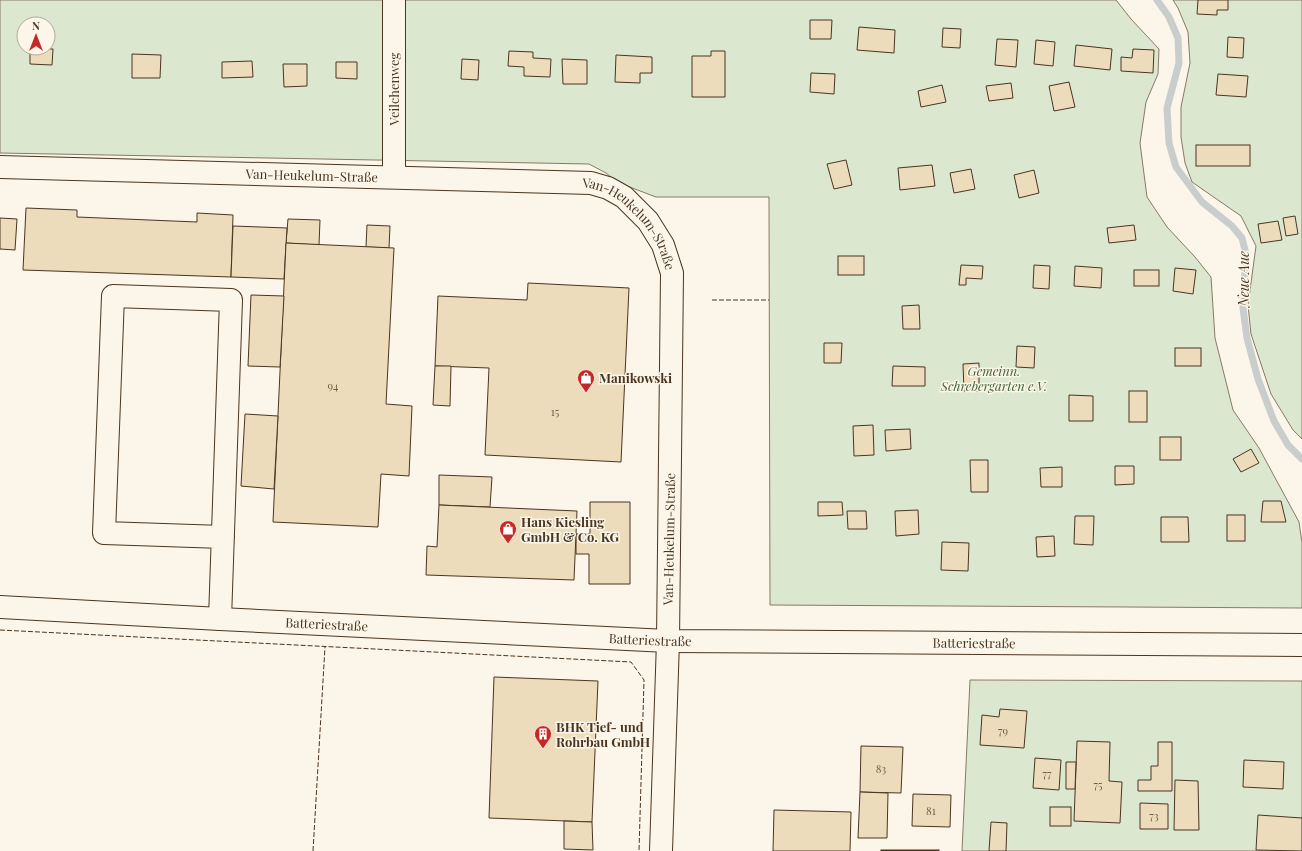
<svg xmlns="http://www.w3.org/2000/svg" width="1302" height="851" viewBox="0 0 1302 851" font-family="'Playfair Display',serif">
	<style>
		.green { fill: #dce7d0; stroke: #887966; fill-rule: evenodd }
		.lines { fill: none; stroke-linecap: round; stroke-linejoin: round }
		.stream { stroke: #c9cecd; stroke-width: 7 }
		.building { fill: #ecdcbc; stroke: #4a3520 }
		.minor-casing { stroke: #4a3520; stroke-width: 24 }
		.minor { stroke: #fbf6e9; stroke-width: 22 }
		.fence { stroke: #4a3520; stroke-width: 1; stroke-dasharray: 5 2; stroke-linecap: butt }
		.labels { text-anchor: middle; stroke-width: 3; stroke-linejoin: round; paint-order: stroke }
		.number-label { font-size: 11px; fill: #725f47 }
		.street-label { font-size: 13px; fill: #4a3520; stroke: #fbf6e9 }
		.park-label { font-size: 13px; font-style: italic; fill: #436837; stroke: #fbf6e9 }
		.poi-label { font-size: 13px; font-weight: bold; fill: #4a3520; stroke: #fbf6e9; text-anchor: start }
		.water-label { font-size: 14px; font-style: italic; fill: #4a3520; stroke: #fbf6e9 }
	</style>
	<rect width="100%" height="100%" fill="#fbf6e9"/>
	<g class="green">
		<path d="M0,0H1116L1131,19L1159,49L1158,74L1146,102L1140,143L1147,197L1167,227L1195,257L1211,277L1215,338L1233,410L1259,448L1299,522L1302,543V608L770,605L769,197H656L619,183L606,173L589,164L0,153ZM24,24H48V48H24Z"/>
		<path d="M1173,0H1302V439L1293,430L1271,394L1251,334L1248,305L1256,246L1241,216L1192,182L1185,163L1181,137V107L1190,63L1188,32L1178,8Z"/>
		<path d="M970,680L1302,681V851H962Z"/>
	</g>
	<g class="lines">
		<path class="stream" d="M1157,0L1169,17L1178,38L1179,63L1167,108L1169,143L1176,167L1202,202L1232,226L1242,238L1246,254L1243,308L1247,338L1258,379L1274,421L1288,445L1302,459"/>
	</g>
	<g class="building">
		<path d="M1198,0H1228V10H1217V15L1197,14Z"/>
		<path d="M810,20H832L831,39H810Z"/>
		<path d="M859,27L895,30L894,53L857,50Z"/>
		<path d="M943,28L961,29L960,48L942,47Z"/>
		<path d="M1228,37L1244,38L1243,58L1227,57Z"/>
		<path d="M997,39L1018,40L1016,67L995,65Z"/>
		<path d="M1036,40L1055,42L1053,66L1034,64Z"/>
		<path d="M1076,45L1112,49L1110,70L1074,66Z"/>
		<path d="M30,48L53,49L52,65L30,64Z"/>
		<path d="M1133,49L1154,50L1153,73L1121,71V57L1132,58Z"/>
		<path d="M509,51L533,52V58L551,59L550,77L524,76V67L508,66Z"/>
		<path d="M711,51H725V97H692V56H711Z"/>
		<path d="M132,54L161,55L160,78H132Z"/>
		<path d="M616,55L652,57V73H640V83L615,82Z"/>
		<path d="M462,59L479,60L478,80L461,79Z"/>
		<path d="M562,59L587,60V84H563Z"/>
		<path d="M252,61L253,77L222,78V62Z"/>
		<path d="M336,62H357V79L336,78Z"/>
		<path d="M283,64H307V86L284,87Z"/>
		<path d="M811,73L835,74L834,94L810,92Z"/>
		<path d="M1218,74L1248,76L1246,97L1216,95Z"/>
		<path d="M1069,82L1075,107L1054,111L1049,86Z"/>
		<path d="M1011,83L1013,98L989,101L986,86Z"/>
		<path d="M942,85L946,102L921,107L918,91Z"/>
		<rect x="1196" y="145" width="54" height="21"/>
		<path d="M846,160L852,185L834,189L827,164Z"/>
		<path d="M932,165L935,186L900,190L898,168Z"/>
		<path d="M971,169L975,189L954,193L950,173Z"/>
		<path d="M1034,170L1039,193L1019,198L1014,175Z"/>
		<path d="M26,208L77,210V217L197,222V213L233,215L231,277L23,270Z"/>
		<path d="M1295,216L1298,234L1286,236L1283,218Z"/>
		<path d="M0,218L17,219L15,250L0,249Z"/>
		<path d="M288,219L320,220L319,245L286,243Z"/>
		<path d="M1278,221L1282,240L1261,243L1258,224Z"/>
		<path d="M367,225L390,226L389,248L366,247Z"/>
		<path d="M1134,225L1136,240L1109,243L1107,228Z"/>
		<path d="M233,226L287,228L284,279L231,277Z"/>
		<path d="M286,243L394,248L386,404L412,406L409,476L381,474L378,527L273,522Z"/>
		<rect x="838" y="256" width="26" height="19"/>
		<path d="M961,265L983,266L982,279L966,278V285H959Z"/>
		<path d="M1034,265L1050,266L1049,289L1033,288Z"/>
		<path d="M1075,266L1102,268L1101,288L1074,286Z"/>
		<path d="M1175,268L1196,270L1193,294L1173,291Z"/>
		<rect x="1134" y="270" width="25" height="16"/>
		<path d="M528,283L629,288L621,462L485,455L489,368L435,366L438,296L527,300Z"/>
		<path d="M251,295L284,296L280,367L248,366Z"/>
		<path d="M919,305L920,329H903L902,306Z"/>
		<path d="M824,343H842L841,363H824Z"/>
		<path d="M1017,346L1035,347L1034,368L1016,367Z"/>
		<rect x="1175" y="348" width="26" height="18"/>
		<path d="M979,363V391H964L963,364Z"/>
		<path d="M435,366H451L450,406L433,405Z"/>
		<path d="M893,366L925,367V386H892Z"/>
		<rect x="1129" y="391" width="18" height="31"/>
		<path d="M1069,395L1093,396V421H1069Z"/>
		<path d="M245,414L278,416L274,489L241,486Z"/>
		<path d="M873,425L874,455L854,456L853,426Z"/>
		<path d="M910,429L911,449L886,451L885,430Z"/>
		<rect x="1160" y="437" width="21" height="23"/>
		<path d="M1251,449L1259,463L1241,472L1233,459Z"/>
		<path d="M970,460H988V492H971Z"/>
		<path d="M1115,466H1134V484L1115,485Z"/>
		<path d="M1062,467V487H1041L1040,468Z"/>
		<path d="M439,475L492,477L490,507L439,505Z"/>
		<path d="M1263,501H1281L1286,522H1261Z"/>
		<path d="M590,502H630V584H589V554H576V534H590Z"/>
		<path d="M818,502H842L843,515L818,516Z"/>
		<path d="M439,505L577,511L574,580L426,575L427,546L437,547Z"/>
		<path d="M918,510L919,534L896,536L895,511Z"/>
		<path d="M847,511H866L867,529H848Z"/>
		<rect x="1227" y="515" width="18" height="26"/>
		<path d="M1075,516H1094L1093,545L1074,544Z"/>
		<path d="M1161,517H1188L1189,542H1161Z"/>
		<path d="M1054,536L1055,556L1037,557L1036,537Z"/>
		<path d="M942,542L969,543L968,571L941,570Z"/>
		<path d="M494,677L598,681L592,822L489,818Z"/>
		<path d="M1000,709L1027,711L1024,748L980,745L982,715L999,717Z"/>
		<path d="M1077,741L1110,742L1109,781L1122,782L1120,823L1074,821Z"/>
		<path d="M1158,742H1172V791H1138V780H1151V766H1158Z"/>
		<path d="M861,746L903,747L901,793L860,792Z"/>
		<path d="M1035,758L1061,760L1059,790L1033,788Z"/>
		<path d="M1244,760L1284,762L1283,789L1243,787Z"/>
		<path d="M1066,762H1076L1075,789H1066Z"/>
		<path d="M1175,780L1198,781L1199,830H1174Z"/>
		<path d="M860,792L888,793L887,838H858Z"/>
		<path d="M913,794L951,795L950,827L912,826Z"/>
		<path d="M1140,803L1168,804V829H1140Z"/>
		<rect x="1050" y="807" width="21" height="19"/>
		<path d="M774,810L851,812L850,851H773Z"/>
		<path d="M1258,815L1302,818V851L1256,850Z"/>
		<path d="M564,821L592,822L593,850L564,849Z"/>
		<path d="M991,822L1007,823L1006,851H989Z"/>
		<rect x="881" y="850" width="58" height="1"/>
	</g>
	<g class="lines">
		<g class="minor-casing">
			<g id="minor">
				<path id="s1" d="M0,167L591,183L608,188L624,197L648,221L663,245L672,273L668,641L661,851"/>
				<path d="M394,177V0"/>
				<path id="s2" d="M0,607L220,619L668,641L1302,645"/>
				<path d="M220,619L231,300L113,296L104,533L223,537"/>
			</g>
		</g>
		<use href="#minor" class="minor"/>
		<g class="fence">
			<path d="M712,300H769"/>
			<path d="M0,630L631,662L644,680L639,851"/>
			<path d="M313,851L325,647"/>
		</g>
	</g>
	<defs>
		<g id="shop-pin" transform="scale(0.9)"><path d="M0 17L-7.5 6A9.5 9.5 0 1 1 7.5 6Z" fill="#c62828" stroke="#fbf6e9"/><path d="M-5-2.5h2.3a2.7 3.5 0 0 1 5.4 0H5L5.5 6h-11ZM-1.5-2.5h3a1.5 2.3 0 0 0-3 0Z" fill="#fff"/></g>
		<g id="building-pin" transform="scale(0.9)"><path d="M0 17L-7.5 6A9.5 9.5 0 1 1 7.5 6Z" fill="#c62828" stroke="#fbf6e9"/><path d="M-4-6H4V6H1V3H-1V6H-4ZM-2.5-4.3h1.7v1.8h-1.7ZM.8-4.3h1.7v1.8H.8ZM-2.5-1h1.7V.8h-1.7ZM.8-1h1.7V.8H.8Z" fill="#fff"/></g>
	</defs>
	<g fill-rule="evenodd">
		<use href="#shop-pin" x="586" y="378"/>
		<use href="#shop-pin" x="508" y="529"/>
		<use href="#building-pin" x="543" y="734"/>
	</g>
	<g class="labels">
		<g class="number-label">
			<text x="333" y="390">94</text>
			<text x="555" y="416">15</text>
			<text x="1003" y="735">79</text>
			<text x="881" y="773">83</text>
			<text x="1047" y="778">77</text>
			<text x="1098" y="789">75</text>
			<text x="931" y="815">81</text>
			<text x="1154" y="820">73</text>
		</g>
		<g class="street-label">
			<text transform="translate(394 89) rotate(-90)" y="5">Veilchenweg</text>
			<text dy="5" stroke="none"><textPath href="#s1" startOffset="312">Van-Heukelum-Straße</textPath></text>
			<text dy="5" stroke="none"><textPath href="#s1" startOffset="649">Van-Heukelum-Straße</textPath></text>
			<text transform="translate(669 539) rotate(-89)" y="5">Van-Heukelum-Straße</text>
			<text dy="5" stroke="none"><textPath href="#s2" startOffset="327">Batteriestraße</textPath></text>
			<text dy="5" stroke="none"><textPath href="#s2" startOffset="651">Batteriestraße</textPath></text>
			<text dy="5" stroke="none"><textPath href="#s2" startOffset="975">Batteriestraße</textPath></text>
		</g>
		<g class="park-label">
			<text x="994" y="376">Gemeinn.<tspan x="994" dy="15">Schrebergarten e.V.</tspan></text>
		</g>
		<g class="poi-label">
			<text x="599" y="383">Manikowski</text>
			<text x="521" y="527">Hans Kiesling<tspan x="521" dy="15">GmbH &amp; Co. KG</tspan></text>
			<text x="556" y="732">BHK Tief- und<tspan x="556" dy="15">Rohrbau GmbH</tspan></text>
		</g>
		<g class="water-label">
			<text transform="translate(1244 279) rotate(-90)" y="5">Neue Aue</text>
		</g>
	</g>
	<g transform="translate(36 36)"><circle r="19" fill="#fbf6e9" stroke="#b4a999"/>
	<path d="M0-3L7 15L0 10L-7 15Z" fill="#c62828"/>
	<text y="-6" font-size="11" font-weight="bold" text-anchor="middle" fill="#4a3520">N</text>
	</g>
</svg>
